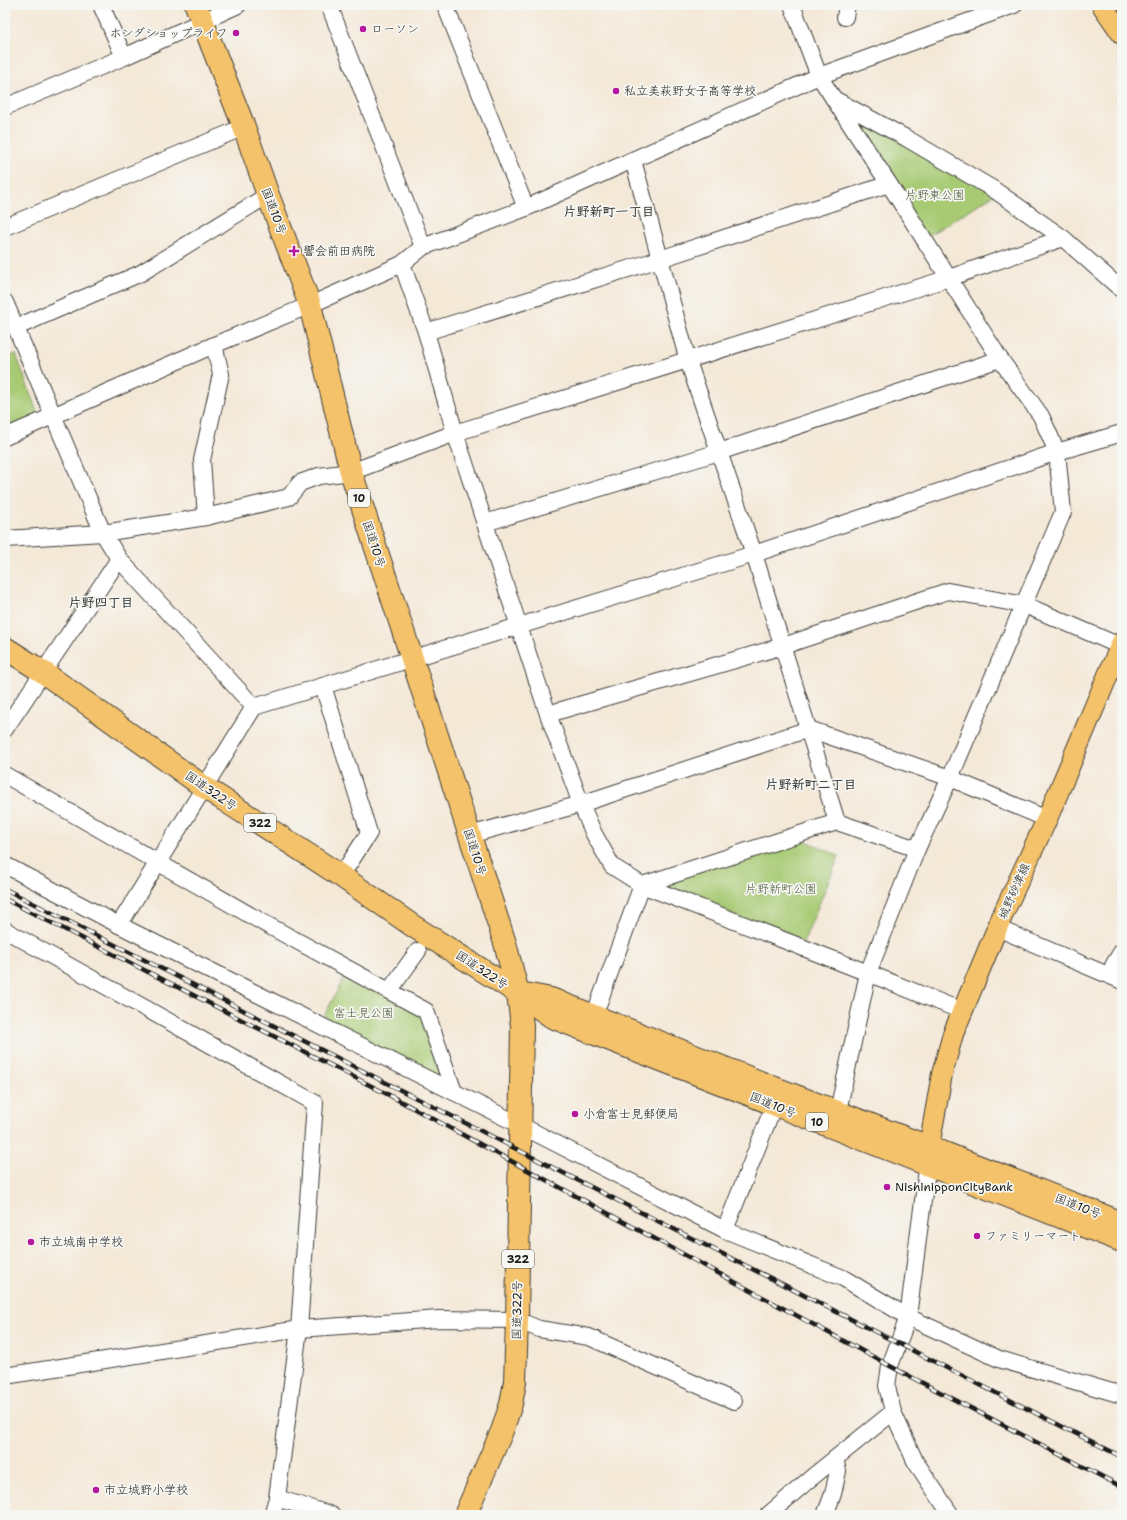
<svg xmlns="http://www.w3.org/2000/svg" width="1127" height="1520" viewBox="0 0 1127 1520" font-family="'Shantell Sans','Klee One',sans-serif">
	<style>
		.green { fill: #a7ca73; stroke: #627348 }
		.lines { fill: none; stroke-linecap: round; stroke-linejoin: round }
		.minor-casing { stroke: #3c3b38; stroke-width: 18 }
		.major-casing { stroke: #3c3b38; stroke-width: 22 }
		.highway-casing { stroke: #3c3b38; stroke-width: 24 }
		.minor { stroke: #fff; stroke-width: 16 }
		.major { stroke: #f4c26a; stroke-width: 20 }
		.highway { stroke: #f4c26a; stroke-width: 22 }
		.rail-casing { stroke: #1c1c1c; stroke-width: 4.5 }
		.rail { stroke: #f6f6f2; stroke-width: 3; stroke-dasharray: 9; stroke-linecap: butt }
		.poi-dot { fill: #b5179e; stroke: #f6f6f2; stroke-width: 1.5 }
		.labels { text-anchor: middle; stroke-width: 3.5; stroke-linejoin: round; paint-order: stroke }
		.shield { fill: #f6f6f2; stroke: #5d5d5c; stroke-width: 1 }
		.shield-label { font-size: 11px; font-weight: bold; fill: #1c1c1c }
		.poi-label { font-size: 12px; fill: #1c1c1c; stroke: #f6f6f2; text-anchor: start }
		.park-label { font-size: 12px; fill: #4d593a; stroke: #f6f6f2 }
		.street-label { font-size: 12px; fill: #1c1c1c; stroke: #f6f6f2 }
		.neighbourhood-label { font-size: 13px; font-weight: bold; fill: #1c1c1c; stroke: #f6f6f2 }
	</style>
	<rect width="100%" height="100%" fill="#f6f6f2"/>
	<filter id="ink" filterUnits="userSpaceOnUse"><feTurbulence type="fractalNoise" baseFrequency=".025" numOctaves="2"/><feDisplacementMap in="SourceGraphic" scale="8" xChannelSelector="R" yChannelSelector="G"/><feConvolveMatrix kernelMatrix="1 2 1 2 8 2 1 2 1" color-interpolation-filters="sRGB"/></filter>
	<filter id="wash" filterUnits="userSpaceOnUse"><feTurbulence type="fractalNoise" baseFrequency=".012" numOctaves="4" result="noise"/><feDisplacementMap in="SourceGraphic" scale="16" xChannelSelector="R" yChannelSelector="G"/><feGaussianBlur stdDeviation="0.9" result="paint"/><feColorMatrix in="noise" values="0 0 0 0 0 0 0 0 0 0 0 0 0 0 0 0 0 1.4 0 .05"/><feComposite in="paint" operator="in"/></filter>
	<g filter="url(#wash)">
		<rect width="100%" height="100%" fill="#f4e8d7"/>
		<g class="green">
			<path d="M837,103L995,194L926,237Z"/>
			<path d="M16,354L39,417L5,431V358Z"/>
			<path d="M802,839L839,856L803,943L667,889V881Z"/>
			<path d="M347,972L424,1013L449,1086L321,1022Z"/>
		</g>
	</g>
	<g filter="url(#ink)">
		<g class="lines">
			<g class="minor-casing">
				<g id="minor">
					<path d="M101,5L124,57"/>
					<path d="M329,5L423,247"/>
					<path d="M445,5L526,208"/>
					<path d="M792,5L819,76L889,184L1000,359L1041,416L1057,452L1063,512L950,778L917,849L868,973L838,1111"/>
					<path d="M845,17L847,5"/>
					<path d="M834,99L906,138L993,189L1063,238L1122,290"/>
					<path d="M5,107L124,57L238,5"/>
					<path d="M633,160L688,361L754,554L837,822"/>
					<path d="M5,227L244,127"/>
					<path d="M402,264L426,332L455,433L548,714L581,804L594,834L612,866L642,885L868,973L962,1011"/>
					<path d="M5,302L103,533L119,559L254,707"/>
					<path d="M17,327L141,273L268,195"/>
					<path d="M426,332L660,259L889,184"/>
					<path d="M5,437L214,345L310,305L402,264L423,247L526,208L819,76L1014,5"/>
					<path d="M206,517L202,460L221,374L214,345"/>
					<path d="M485,523L719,452L1000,359"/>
					<path d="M5,539L103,533L206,517L289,497L300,483L319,476L351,472L455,433L949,278L1063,238"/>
					<path d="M323,686L369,833L341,876"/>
					<path d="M548,714L783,646L948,591L1025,605L1120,646"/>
					<path d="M5,729L119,559"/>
					<path d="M5,775L262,922L389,991L418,951"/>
					<path d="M470,835L581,804L809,729L950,778L1047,819"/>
					<path d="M5,865L119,925L520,1125L725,1230"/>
					<path d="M642,885L837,822L917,849"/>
					<path d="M119,925L254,707L754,554L1057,452L1122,433"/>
					<path d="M997,928L1122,981"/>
					<path d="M5,930L315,1103L299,1329L277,1498L272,1515"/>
					<path d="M1109,975L1114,964L1122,951"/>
					<path d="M389,991L426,1011L454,1092"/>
					<path d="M594,1016L642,885"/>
					<path d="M774,1105L725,1230L843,1278L908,1317L999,1359L1122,1395"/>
					<path d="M929,1154L908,1317L890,1366L887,1386L893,1412L915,1461L951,1515"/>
					<path d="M5,1376L299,1329L439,1319L517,1320L539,1329L589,1337L734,1401"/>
					<path d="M277,1498L332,1515"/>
					<path d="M768,1515L811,1478L893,1412"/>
					<path d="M825,1515L833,1494L838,1471L835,1459"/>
				</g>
			</g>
			<g class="major-casing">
				<g id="major">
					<path d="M1102,5L1122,34"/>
					<path d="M929,1147L942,1074L953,1034L1003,914L1047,819L1122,642"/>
				</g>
			</g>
			<g class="highway-casing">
				<g id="highway">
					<path d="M196,5L244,127L268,195L310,305L351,472L505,943L518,993L522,1026L517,1320L515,1382L511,1404L502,1431L465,1515"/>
					<path d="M5,648L43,672L204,787L341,876L413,926L518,993L552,1017L1122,1241"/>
					<path d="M525,994L551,999L780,1090L929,1147L1122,1223"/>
				</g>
			</g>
			<use href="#minor" class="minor"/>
			<use href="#major" class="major"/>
			<use href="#highway" class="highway"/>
			<g class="rail-casing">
				<g id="rail">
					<path d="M5,889L1122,1457"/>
					<path d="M5,899L389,1095L890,1366L1122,1487"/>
				</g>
			</g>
			<use href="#rail" class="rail"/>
		</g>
	</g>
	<g class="poi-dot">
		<circle cx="363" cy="29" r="4"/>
		<circle cx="236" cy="33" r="4"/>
		<circle cx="616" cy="91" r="4"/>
		<path d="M292 245h4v4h4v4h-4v4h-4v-4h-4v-4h4z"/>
		<circle cx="575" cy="1114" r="4"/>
		<circle cx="887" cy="1187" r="4"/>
		<circle cx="977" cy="1236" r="4"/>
		<circle cx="31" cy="1242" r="4"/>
		<circle cx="96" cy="1490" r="4"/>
	</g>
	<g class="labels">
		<g class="shield">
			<rect x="348" y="489" width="22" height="18" rx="3"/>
			<rect x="244" y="814" width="32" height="18" rx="3"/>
			<rect x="806" y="1113" width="22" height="18" rx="3"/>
			<rect x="502" y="1250" width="32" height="18" rx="3"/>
		</g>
		<g class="shield-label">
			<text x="359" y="502">10</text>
			<text x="260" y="827">322</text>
			<text x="817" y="1126">10</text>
			<text x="518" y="1263">322</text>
		</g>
		<g class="poi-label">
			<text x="371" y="33">ローソン</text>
			<text x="228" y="37" text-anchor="end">ホンダショップライフ</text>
			<text x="624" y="95">私立美萩野女子高等学校</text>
			<text x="303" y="255">響会前田病院</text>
			<text x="583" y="1118">小倉富士見郵便局</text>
			<text x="895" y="1191">NishinipponCityBank</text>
			<text x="985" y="1240">ファミリーマート</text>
			<text x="39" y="1246">市立城南中学校</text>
			<text x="104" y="1494">市立城野小学校</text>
		</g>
		<g class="park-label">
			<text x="935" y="199">片野東公園</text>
			<text x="781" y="893">片野新町公園</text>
			<text x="364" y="1017">富士見公園</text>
		</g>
		<g class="street-label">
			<text transform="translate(274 211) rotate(69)" y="4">国道10号</text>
			<text transform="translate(374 544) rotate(72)" y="4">国道10号</text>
			<text transform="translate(211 791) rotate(34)" y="4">国道322号</text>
			<text transform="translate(475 852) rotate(72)" y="4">国道10号</text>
			<text transform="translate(1014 891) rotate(-66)" y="4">城野砂津線</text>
			<text transform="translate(482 970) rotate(33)" y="4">国道322号</text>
			<text transform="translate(773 1105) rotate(22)" y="4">国道10号</text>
			<text transform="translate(1078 1206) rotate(21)" y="4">国道10号</text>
			<text transform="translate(517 1310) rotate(-89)" y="4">国道322号</text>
		</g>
		<g class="neighbourhood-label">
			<text x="609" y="216">片野新町一丁目</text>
			<text x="101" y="607">片野四丁目</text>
			<text x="811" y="789">片野新町二丁目</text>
		</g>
	</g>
	<rect width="1127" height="1520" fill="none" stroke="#f6f6f2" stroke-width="20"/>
</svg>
